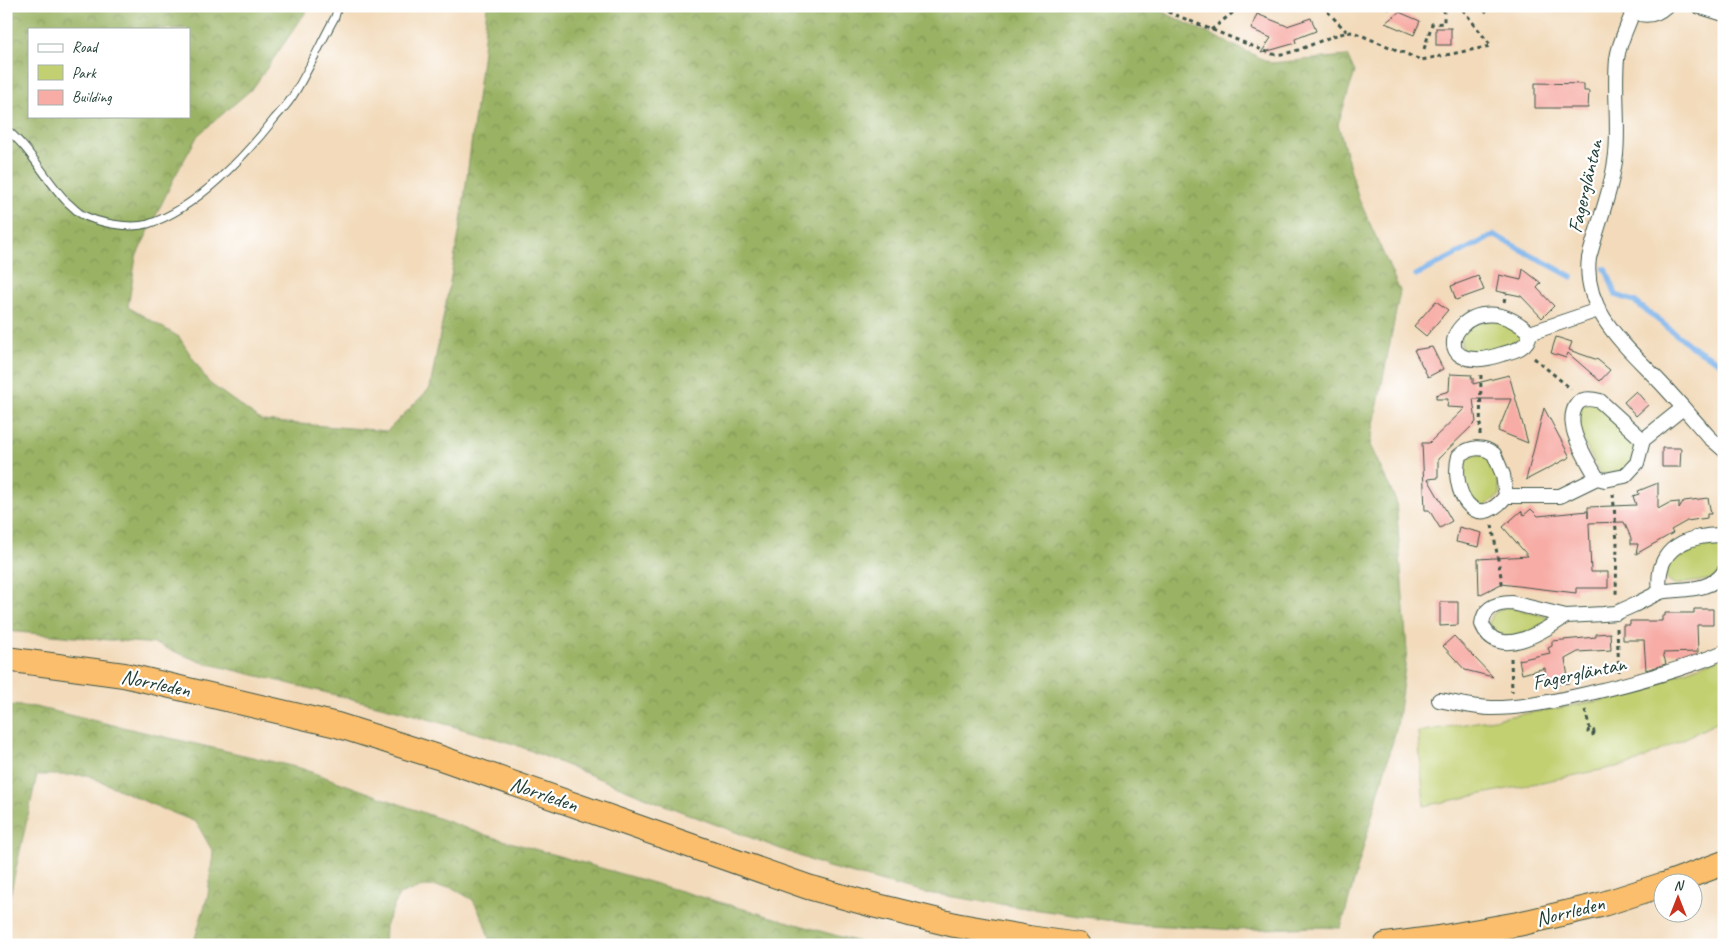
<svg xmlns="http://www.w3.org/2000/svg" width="1730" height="951" viewBox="0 0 1730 951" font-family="Caveat,sans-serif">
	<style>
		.green { fill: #c3d072; stroke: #718653 }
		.forest { fill: url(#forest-crowns); stroke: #5c784c; fill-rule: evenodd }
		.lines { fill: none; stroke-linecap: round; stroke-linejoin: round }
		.stream { stroke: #7ab2ea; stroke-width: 5.5 }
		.building { fill: #f7aca5 }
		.service-casing { stroke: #3f5548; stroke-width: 9 }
		.minor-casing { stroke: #3f5548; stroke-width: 16 }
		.trunk-casing { stroke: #3f5548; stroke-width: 26 }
		.path { stroke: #3f5548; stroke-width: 3; stroke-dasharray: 4 4; stroke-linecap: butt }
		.service { stroke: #fff; stroke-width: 7 }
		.minor { stroke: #fff; stroke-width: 14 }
		.trunk { stroke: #fabe6d; stroke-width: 24 }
		.labels { text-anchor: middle; stroke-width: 4.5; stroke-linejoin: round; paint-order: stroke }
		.street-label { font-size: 21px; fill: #1f3d34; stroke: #fff }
	</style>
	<defs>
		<pattern id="forest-crowns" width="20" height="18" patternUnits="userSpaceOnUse" patternTransform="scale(1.25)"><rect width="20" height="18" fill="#9ab264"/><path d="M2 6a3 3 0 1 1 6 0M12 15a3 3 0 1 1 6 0" fill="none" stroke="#7d9253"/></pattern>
	</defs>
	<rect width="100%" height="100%" fill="#fff"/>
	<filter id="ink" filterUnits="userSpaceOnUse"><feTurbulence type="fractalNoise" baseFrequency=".02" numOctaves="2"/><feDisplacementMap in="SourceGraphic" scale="10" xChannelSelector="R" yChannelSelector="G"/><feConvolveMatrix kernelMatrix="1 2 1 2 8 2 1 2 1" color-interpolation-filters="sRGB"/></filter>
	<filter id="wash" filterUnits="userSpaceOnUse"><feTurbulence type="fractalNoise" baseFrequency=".0096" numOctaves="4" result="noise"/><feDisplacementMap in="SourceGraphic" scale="20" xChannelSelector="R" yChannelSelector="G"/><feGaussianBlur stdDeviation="1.12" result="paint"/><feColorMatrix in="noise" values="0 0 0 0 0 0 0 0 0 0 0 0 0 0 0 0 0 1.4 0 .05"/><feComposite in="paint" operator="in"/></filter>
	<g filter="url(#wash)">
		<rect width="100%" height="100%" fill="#f2daba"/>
		<g class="green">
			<path d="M1498,319L1524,334L1521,341L1490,354L1462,351L1460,334L1470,324Z"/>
			<path d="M1593,401L1633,435L1639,450L1622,471L1601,475L1574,423L1579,406Z"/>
			<path d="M1481,454L1492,460L1496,470L1500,495L1483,507L1470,501L1461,468L1467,456Z"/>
			<path d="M1724,539V564L1720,572L1713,579L1674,585C1666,580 1664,576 1663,567L1689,543Z"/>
			<path d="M1506,606L1551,618L1529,633L1503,637L1492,631L1489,623L1493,614Z"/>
			<path d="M1724,657V719L1635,763L1424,806L1418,732L1605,700Z"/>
		</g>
		<g class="forest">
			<path d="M6,6H310L253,88L198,135L174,178L136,257L128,307L179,337L209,383L262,421L387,431L430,388L461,223L482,60L487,6H1150L1271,63L1347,56L1355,72L1338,124L1358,197L1400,291L1370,445L1396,501L1407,651L1397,726L1341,928L1316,927L1237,930L1132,924L920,892L828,867L667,806L514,744L397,710L201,662L156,644L6,631ZM29,29H189V116H29Z"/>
			<path d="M6,705L35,707L300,768L482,834L869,945H483L489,938L483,919L473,900L451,887L423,886L399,895L385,926L384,945H193L208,895L213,852L196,822L151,804L87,775H37L6,913Z"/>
		</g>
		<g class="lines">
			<g class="stream">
				<path d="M1604,269H1606L1616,295L1634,301L1691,346L1724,365"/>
				<path d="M1416,275L1494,235L1572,277"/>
			</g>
		</g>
		<g id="blocks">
			<g class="building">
				<path d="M1399,12L1420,21L1414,35L1385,23Z"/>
				<path d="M1257,14L1287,26L1311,18L1316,31L1295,39L1296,43L1261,53L1271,38L1251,29Z"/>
				<rect x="1436" y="28" width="15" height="17"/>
				<path d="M1535,83L1584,84V91H1589L1588,108H1535Z"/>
				<path d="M1523,269L1541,283L1537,288L1554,306L1542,318L1521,296L1496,291L1499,275L1521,280Z"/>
				<path d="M1478,276L1484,290L1456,300L1451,286Z"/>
				<path d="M1436,301L1448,310L1426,336L1414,326Z"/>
				<path d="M1556,337L1572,342L1569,350L1598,360L1610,370L1600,381L1568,353L1566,358L1551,353Z"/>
				<path d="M1432,347L1443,369L1428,377L1414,350Z"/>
				<path d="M1450,374L1472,375L1471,378H1473V384L1509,375L1528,443L1498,431L1511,399H1473L1476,422L1438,459V478L1428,479L1452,521L1440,528L1429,510H1425L1422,443H1429L1465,408L1447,407L1448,399H1436V395L1449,391Z"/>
				<path d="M1636,391L1648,405L1636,416L1624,402Z"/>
				<path d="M1544,408L1570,457L1526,480Z"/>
				<path d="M1662,448H1681L1680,467H1662Z"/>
				<path d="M1658,483V509L1669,503L1679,502V509L1684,501L1708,498L1711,514H1707V518L1687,521L1671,530L1673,533L1636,554L1638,544H1631V538L1624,522L1589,523L1591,572H1608V588H1576V593L1501,584L1479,595L1478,559L1528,556L1503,527L1521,511L1524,515L1531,509L1538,516L1588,511V518V507L1636,505L1633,496L1639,494L1638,491Z"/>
				<path d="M1459,527L1482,533L1479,547L1456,542Z"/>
				<path d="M1440,602H1458V625L1440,626Z"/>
				<path d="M1694,609H1713V625H1697L1698,652L1663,653L1666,664L1646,670L1644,640H1623V625H1630V621H1662V616H1665V613H1694Z"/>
				<path d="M1610,633L1611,650L1578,652L1565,659L1569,683L1546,685L1545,668L1522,674L1519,660L1550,653L1548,648L1552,646V641L1596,637V634Z"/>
				<path d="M1454,636L1493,677L1465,670L1443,646Z"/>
			</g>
		</g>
	</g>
	<g filter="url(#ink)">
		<use href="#blocks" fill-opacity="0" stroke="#3f5548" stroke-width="1"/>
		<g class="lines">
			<g class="service-casing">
				<path id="service" d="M6,129C31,149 45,179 67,202C72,206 76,211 81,214C97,223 130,229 148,224C196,209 245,156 275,118C282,110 289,103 294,94C309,70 321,42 335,17L338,6"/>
			</g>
			<g class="minor-casing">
				<g id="minor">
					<path d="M1698,6L1724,14"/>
					<path d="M1626,7C1639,17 1653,18 1666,6"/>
					<path d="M1633,12C1627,28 1619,42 1617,59C1614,90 1619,123 1616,154C1612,190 1598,223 1589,258C1582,311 1627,347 1660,382C1677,400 1693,419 1709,437L1724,450"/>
					<path d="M1530,333C1528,348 1514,351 1502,354C1493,357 1484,360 1475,359C1425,358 1472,280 1530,333L1598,310"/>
					<path d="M1597,478C1587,459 1561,423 1578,403C1584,397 1593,399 1600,401L1643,440"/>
					<path d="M1506,496C1474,536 1450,489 1459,456C1470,447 1482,445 1494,454L1503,475L1506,496H1560L1597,478L1605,480L1625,476L1637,463L1643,440L1683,408"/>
					<path d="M1660,592C1682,588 1709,593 1724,572"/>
					<path d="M1566,616C1544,631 1497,662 1482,624C1484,607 1497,603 1512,603L1566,616L1603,614L1616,613L1634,605L1660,592C1654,548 1686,535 1724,535"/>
					<path d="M1439,700C1456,703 1474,708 1492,708C1523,708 1555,701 1586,694C1633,683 1679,671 1724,652"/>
				</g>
			</g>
			<g class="trunk-casing">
				<g id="trunk">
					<path d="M6,659L124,675L337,725L438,757L808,887L873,905L955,925L1029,938L1078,945"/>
					<path d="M1667,884L1724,863"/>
					<path d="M1386,945L1439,938L1518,924L1600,905L1662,885"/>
				</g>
			</g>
			<g class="path">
				<path d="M1153,6L1272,54C1297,57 1327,33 1353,32L1421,60L1491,46L1460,6"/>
				<path d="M1322,6L1347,32"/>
				<path d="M1477,6L1487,12"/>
				<path d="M1388,10L1389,6"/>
				<path d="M1211,30L1241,6"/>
				<path d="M1424,49L1432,24L1444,23V6"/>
				<path d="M1504,302L1506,293"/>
				<path d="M1534,358L1571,389"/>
				<path d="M1480,435L1481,373"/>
				<path d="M1613,494L1617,542L1616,595"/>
				<path d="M1492,525L1503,588"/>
				<path d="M1718,597L1724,627"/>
				<path d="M1617,628L1619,672"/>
				<path d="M1511,658L1512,692"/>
				<path d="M1585,710L1590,729"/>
				<circle cx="1591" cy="732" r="3"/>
			</g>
			<use href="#service" class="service"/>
			<use href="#minor" class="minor"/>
			<use href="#trunk" class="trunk"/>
		</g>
	</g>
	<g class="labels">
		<g class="street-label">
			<text transform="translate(1585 186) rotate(-77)" y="7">Fagergläntan</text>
			<text transform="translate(1579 673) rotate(-12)" y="7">Fagergläntan</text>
			<text transform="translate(156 683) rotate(12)" y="7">Norrleden</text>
			<text transform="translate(544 794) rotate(19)" y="7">Norrleden</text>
			<text transform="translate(1570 911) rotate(-14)" y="7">Norrleden</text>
		</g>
	</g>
	<rect width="1730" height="951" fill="none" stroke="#fff" stroke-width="25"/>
	<rect x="28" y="28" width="162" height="90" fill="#ffffff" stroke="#a5b1ae"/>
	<rect x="38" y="44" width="25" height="8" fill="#ffffff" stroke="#a5b1ae"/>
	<text x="72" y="52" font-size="15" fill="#1f3d34">Road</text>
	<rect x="38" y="65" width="25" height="15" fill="#c3d072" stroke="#a5b1ae"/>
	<text x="72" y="78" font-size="15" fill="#1f3d34">Park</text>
	<rect x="38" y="90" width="25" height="15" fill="#f7aca5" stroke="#a5b1ae"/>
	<text x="72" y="102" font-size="15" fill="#1f3d34">Building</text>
	<g transform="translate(1678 898)"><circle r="24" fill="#ffffff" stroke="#a5b1ae"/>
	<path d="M0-4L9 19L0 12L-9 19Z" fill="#c8321e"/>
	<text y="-8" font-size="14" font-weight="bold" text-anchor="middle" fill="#1f3d34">N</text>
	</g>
</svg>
